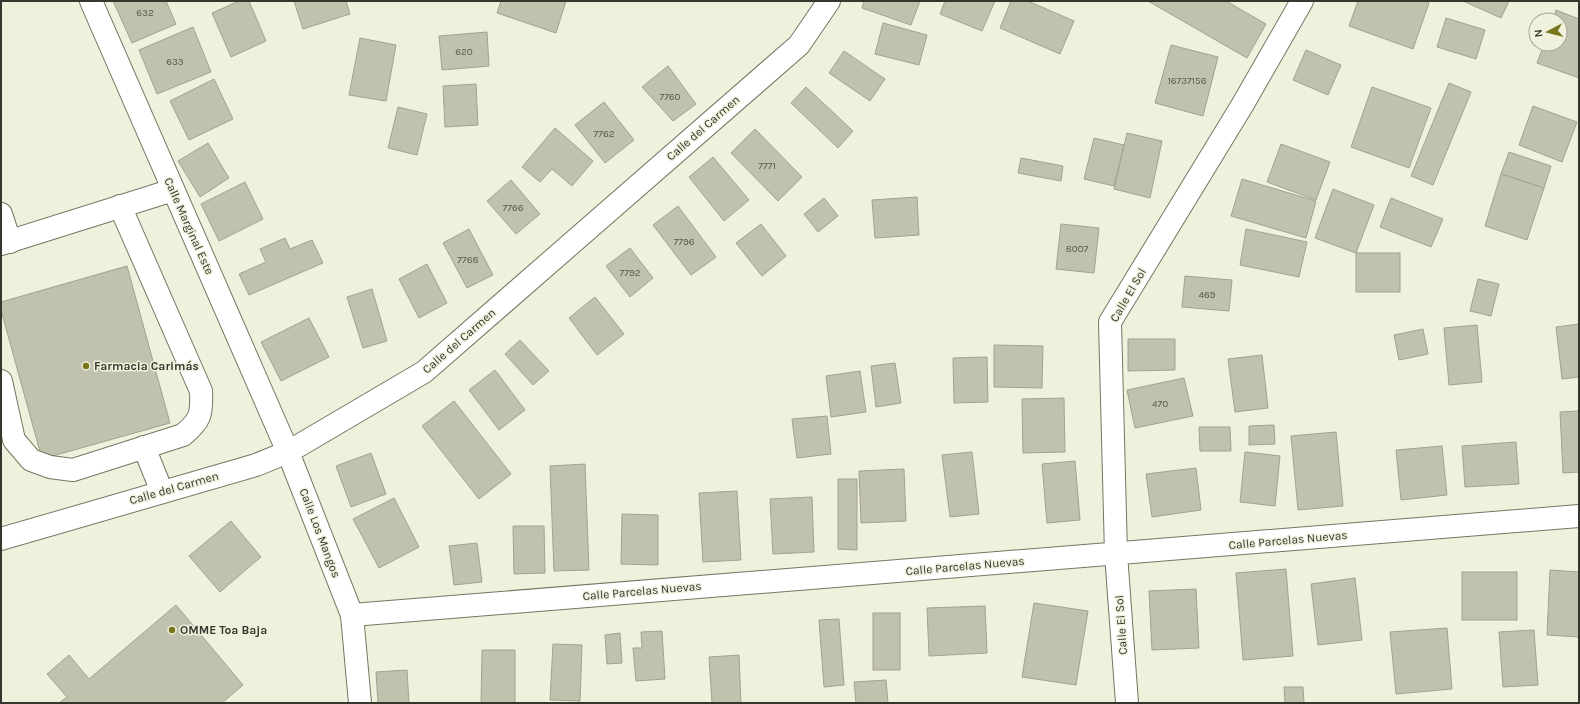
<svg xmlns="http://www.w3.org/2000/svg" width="1580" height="704" viewBox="0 0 1580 704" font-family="Karla,sans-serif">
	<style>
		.building { fill: #c1c2ae; stroke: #a1a28f }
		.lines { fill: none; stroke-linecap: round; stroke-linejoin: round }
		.minor-casing { stroke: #757663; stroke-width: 24 }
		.minor { stroke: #fff; stroke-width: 22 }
		.poi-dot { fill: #77761c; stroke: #f0f1dd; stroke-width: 1.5 }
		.labels { text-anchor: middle; stroke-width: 3; stroke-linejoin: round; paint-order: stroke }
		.number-label { font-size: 10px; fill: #58594e }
		.street-label { font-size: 12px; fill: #35362e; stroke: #f0f1dd }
		.poi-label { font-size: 12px; font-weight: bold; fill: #35362e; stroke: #f0f1dd; text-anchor: start }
	</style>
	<rect width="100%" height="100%" fill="#f0f1dd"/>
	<g class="building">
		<path d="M113,1H166L176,24L132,43Z"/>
		<path d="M239,1H249L266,41L231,57L212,13Z"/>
		<path d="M294,1H346L350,14L303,29Z"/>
		<path d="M501,1H566L556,33L497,13Z"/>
		<path d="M864,1H920L911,25L862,8Z"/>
		<path d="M945,1H995L982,31L940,14Z"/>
		<path d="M1011,1H1028L1074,21L1060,54L1000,28Z"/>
		<path d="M1148,1H1226L1266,24L1247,58Z"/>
		<path d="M1358,1H1422L1429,3L1413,49L1349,26Z"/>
		<path d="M1463,1H1509L1501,18Z"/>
		<path d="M1556,10L1579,19V78L1537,63L1544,44H1560V20H1553Z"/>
		<path d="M1446,18L1485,30L1476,59L1437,47Z"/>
		<path d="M883,23L927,35L919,65L875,54Z"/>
		<path d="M193,27L211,72L157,94L139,50Z"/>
		<path d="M487,32L489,66L442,70L439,36Z"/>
		<path d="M360,38L396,45L386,101L349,95Z"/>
		<path d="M1171,45L1218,57L1203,116L1155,103Z"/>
		<path d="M1306,50L1341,65L1328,95L1293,80Z"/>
		<path d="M844,51L885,79L870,101L829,73Z"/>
		<path d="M668,66L696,104L673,121L642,87Z"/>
		<path d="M214,79L233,119L189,140L170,101Z"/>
		<path d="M1449,83L1471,92L1433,185L1411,176Z"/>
		<path d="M476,84L478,125L445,127L443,86Z"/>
		<path d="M806,87L853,131L838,148L791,103Z"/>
		<path d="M1372,87L1431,108L1409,168L1351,147Z"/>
		<path d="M604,102L634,140L605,163L575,125Z"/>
		<path d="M1533,106L1577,122L1562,162L1519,145Z"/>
		<path d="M398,107L427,114L417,155L388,148Z"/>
		<path d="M555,128L593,161L572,186L552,169L540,182L522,167Z"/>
		<path d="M755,129L802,177L778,201L731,153Z"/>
		<path d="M1127,133L1162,141L1150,198L1114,189Z"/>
		<path d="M1094,138L1124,145L1114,186L1084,179Z"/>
		<path d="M208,143L229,178L200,197L178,161Z"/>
		<path d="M1281,144L1330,162L1316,200L1267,182Z"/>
		<path d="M1509,152L1551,166L1544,188L1501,174Z"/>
		<path d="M713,157L749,200L724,221L689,177Z"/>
		<path d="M1021,158L1063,166L1061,181L1018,173Z"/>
		<path d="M1501,174L1544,188L1527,240L1485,226Z"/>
		<path d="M1242,179L1316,201L1306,238L1231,216Z"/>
		<path d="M511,180L540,214L516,234L487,201Z"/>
		<path d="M245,182L263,219L219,241L201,204Z"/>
		<path d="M1333,189L1374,205L1356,253L1315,238Z"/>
		<path d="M917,197L919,235L875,238L872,200Z"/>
		<path d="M824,198L838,216L818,232L804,214Z"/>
		<path d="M1391,198L1443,219L1431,247L1380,227Z"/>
		<path d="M678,206L716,257L691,275L653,225Z"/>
		<path d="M761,224L786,256L762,276L736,243Z"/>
		<path d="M1061,224L1099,228L1094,273L1056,269Z"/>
		<path d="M469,229L493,275L467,288L443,243Z"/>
		<path d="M1246,229L1307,242L1299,277L1240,265Z"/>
		<path d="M285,238L290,249L312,240L323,263L249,295L239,274L266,262L260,249Z"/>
		<path d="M630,248L653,278L630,297L606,266Z"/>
		<rect x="1356" y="253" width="44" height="39"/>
		<path d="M427,264L447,303L419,318L399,279Z"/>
		<path d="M127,266L170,423L42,459L1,310V302Z"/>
		<path d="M1185,276L1232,280L1229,311L1182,307Z"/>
		<path d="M1478,279L1499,284L1491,316L1470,311Z"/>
		<path d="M372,289L387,341L363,348L347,297Z"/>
		<path d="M595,297L624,334L597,355L569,318Z"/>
		<path d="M309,318L329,357L281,381L261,342Z"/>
		<path d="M1579,324V377L1562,379L1556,327Z"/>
		<path d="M1477,325L1482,382L1449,385L1444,328Z"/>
		<path d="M1423,329L1428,354L1399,360L1394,335Z"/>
		<path d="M1128,339H1175V370L1128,371Z"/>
		<path d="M520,340L549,371L533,385L505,354Z"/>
		<path d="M994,345L1043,346L1042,388L994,387Z"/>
		<path d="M1262,355L1268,408L1235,412L1228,359Z"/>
		<path d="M987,357L988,402L954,403L953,358Z"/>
		<path d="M895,363L901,403L876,407L871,366Z"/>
		<path d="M495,370L525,410L499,430L469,390Z"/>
		<path d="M860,371L866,412L831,417L826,376Z"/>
		<path d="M1184,378L1193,416L1135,428L1127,390Z"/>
		<path d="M1064,398L1065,452L1023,453L1022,399Z"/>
		<path d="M454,401L511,474L479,499L422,426Z"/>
		<path d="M1579,411V472L1563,473L1560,412Z"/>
		<path d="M827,416L831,454L797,458L792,419Z"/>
		<path d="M1274,425L1275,444L1249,445V426Z"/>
		<path d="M1199,427H1230L1231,451H1200Z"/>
		<path d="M1336,432L1343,506L1298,510L1291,436Z"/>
		<path d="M1516,442L1519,484L1465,487L1462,446Z"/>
		<path d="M1442,446L1447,495L1401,500L1396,450Z"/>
		<path d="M972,452L979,514L950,517L942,455Z"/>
		<path d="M1245,452L1280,456L1275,506L1240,502Z"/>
		<path d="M371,453L386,494L351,507L336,466Z"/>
		<path d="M1075,461L1080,520L1047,523L1042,464Z"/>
		<path d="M585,464L589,570L554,571L550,466Z"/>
		<path d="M1196,468L1201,510L1152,517L1146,474Z"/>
		<path d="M904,469L906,521L861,523L859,471Z"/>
		<path d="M838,479H857V550L838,549Z"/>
		<path d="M737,491L741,560L703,562L699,493Z"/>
		<path d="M812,497L814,552L773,554L770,499Z"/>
		<path d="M394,498L419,547L379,568L353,519Z"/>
		<path d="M622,514L658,515V565L621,564Z"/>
		<path d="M231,521L261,557L220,592L189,556Z"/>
		<path d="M513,526H544L545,573L514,574Z"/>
		<path d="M477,543L482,582L454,585L449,546Z"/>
		<path d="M1286,569L1293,656L1243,660L1236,573Z"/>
		<path d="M1550,570L1579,572V637L1547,635Z"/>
		<rect x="1462" y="572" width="55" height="48"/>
		<path d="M1355,578L1362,640L1318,645L1311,584Z"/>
		<path d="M1196,589L1199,648L1152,650L1149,591Z"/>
		<path d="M1034,603L1088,611L1076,685L1022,677Z"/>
		<path d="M176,605L243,685L222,703H59L67,697L47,674L69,655L89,679Z"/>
		<path d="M985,606L987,653L929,656L927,608Z"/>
		<rect x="873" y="613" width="27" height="57"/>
		<path d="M839,619L844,685L824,687L819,620Z"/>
		<path d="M1447,628L1452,689L1396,694L1390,632Z"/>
		<path d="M1534,630L1538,685L1503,687L1499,632Z"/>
		<path d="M662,631L665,679L636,681L633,648H642L641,632Z"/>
		<path d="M620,633L622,663L607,664L605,635Z"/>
		<path d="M553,644L582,645L580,701L550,700Z"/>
		<path d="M482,650H515V703H481Z"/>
		<path d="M739,655L741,703H712L709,657Z"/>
		<path d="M407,670L409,703H378L376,672Z"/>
		<path d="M886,680L888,703H856L854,682Z"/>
		<path d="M1284,687H1303L1304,703H1285Z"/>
	</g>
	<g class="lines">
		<g class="minor-casing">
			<g id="minor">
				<path d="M91,1L288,452L352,615L360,703"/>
				<path d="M1,214L10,242"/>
				<path d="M1,244L173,190"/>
				<path d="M1,381L14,440L31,460L50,467L73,470L183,435C201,420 202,414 201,391L120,206"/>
				<path d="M144,447L162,492"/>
				<path d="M1,539L256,465L288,452L424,372L799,45L829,1"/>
				<path d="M352,615L1579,516"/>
				<path d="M1127,703L1116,554L1110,322L1243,104L1302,1"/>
			</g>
		</g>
		<use href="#minor" class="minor"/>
	</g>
	<g class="poi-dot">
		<circle cx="86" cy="366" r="4"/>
		<circle cx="172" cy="630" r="4"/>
	</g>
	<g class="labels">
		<g class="number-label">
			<text x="145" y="16">632</text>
			<text x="464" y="55">620</text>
			<text x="175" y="65">633</text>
			<text x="1187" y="84">16737156</text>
			<text x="670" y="100">7760</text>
			<text x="604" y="137">7762</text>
			<text x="767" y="169">7771</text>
			<text x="513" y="211">7766</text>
			<text x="684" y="245">7796</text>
			<text x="1077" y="252">8007</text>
			<text x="468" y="263">7768</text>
			<text x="630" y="276">7792</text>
			<text x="1207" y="298">469</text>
			<text x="1160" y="407">470</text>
		</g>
		<g class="street-label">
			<text transform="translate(703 128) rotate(-41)" y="4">Calle del Carmen</text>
			<text transform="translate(189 226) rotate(66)" y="4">Calle Marginal Este</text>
			<text transform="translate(1128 295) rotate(-60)" y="4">Calle El Sol</text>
			<text transform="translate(459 341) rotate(-41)" y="4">Calle del Carmen</text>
			<text transform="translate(174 488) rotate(-16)" y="4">Calle del Carmen</text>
			<text transform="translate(320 533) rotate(69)" y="4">Calle Los Mangos</text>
			<text transform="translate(1288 540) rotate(-5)" y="4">Calle Parcelas Nuevas</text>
			<text transform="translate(965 566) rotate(-5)" y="4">Calle Parcelas Nuevas</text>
			<text transform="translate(642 591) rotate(-5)" y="4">Calle Parcelas Nuevas</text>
			<text transform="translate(1121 625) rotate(-94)" y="4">Calle El Sol</text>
		</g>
		<g class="poi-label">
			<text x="94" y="370">Farmacia Carimás</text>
			<text x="180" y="634">OMME Toa Baja</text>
		</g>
	</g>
	<rect width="1580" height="704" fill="none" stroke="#35362e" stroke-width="4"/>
	<g transform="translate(1548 32) rotate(263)"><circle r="19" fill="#f0f1dd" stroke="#a5a697"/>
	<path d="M0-3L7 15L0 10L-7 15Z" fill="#77761c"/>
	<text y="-6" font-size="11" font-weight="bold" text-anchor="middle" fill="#35362e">N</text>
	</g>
</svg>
